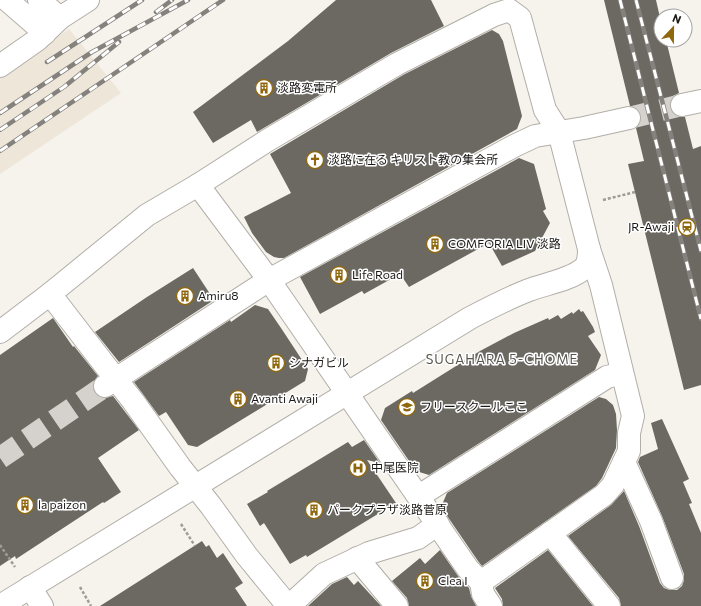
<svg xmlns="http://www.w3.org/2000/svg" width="701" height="606" viewBox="0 0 701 606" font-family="Commissioner,'Noto Sans JP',sans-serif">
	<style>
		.built { fill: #eee6d9 }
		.building { fill: #6c6963 }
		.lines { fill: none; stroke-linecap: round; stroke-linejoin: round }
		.minor-tunnel { stroke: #d5d1cc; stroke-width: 22; stroke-dasharray: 22 11; stroke-linecap: butt }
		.minor-casing { stroke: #b2aea8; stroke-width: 24 }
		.path { stroke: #9f9b97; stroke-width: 2.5; stroke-dasharray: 3 2; stroke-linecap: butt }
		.minor { stroke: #fff; stroke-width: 22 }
		.rail-casing { stroke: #85827e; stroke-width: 4.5 }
		.rail { stroke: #fff; stroke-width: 3; stroke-dasharray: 9; stroke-linecap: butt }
		.labels { text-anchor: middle; stroke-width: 3; stroke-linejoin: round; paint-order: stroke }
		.poi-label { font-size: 12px; fill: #1a1816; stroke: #fff; text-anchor: start }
		.neighbourhood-label { font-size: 13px; letter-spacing: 1px; fill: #5a5752; stroke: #fff }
	</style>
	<rect width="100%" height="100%" fill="#f6f2ec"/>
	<path class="built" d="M69,29L121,93L0,174V76Z"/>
	<g class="building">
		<path d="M336,0H431L444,26L391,53L257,132L251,120L213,143L193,112L288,41Z"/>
		<path d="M604,0H656L661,22V40H666L679,93L673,96L670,101V108L672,113L678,117H685L693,149L701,146V385L684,390L628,164L644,161L636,128L641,122V116L638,109L630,106Z"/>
		<path d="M492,30L499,34L503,41L522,116L517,129L284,258H279L274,257L266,252L252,233L244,217L291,193L270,154L403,75Z"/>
		<path d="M519,158L534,164L546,209L543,211L550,223L535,251L502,266L489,243L409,287L400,274L364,294L362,291L320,314L300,277Z"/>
		<path d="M193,268L214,300L119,362L95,332L147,297Z"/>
		<path d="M255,305L268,309L281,328L308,369L305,381L197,447L188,445L166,412L159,416L134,382L230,320L231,322Z"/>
		<path d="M579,309L581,312L583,311L593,327L595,332L588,336L601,355L595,370L429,475L416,471L381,420L385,408L412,391L413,393L480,351L514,333L548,318L549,320L558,315L561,319L572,312L573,314Z"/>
		<path d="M53,318L73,347L74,346L98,376L94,381L93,386L95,393L100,397L105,398L113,396L139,430L98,458L121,492L104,503L103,502L16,559L15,556L0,566V355Z"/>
		<path d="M599,397L606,399L613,405L616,414L617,430L616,448L602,478L596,486L482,566L478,561L441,507L447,493Z"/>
		<path d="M662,419L689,479L683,482L692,503L689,504L701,533V606H621L619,598L568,536L611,505L624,491L639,526L660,583L664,588L670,590H677L682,586L684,580V574L662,516L638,462L640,457L658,449L651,423Z"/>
		<path d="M364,440L380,463L367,460L396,503L307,557L306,555L290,564L264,523L260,526L247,504L268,492L267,491L348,442L352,447Z"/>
		<path d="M202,541L206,547L209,545L217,558L223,553L243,583L235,588L247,606H100Z"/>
		<path d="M440,550L458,576L469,588L471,596L476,606H409L407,598L392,581L420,558L425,564Z"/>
		<path d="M548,550L593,606H503L502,599L495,588Z"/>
		<path d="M347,577L354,585L358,581L381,606H308L332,584Z"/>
	</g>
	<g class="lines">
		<g class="minor-tunnel">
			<path d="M629,118L682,105"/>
			<path d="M0,458L105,386"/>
		</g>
		<g class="minor-casing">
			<g id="minor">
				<path d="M7,0L45,33"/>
				<path d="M39,0L60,18"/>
				<path d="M0,66L37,40L60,18L88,0"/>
				<path d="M682,105L701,101"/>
				<path d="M198,185L269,280L468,569L481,582L483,594L491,606"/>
				<path d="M50,294L104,364L133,401L180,467L211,506L247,556L288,606"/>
				<path d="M0,332L50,294L147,215L198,185L268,140L397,64L494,15L509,10L520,18L545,110L559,132L589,249L601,285L633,416L629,433V451L613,485L604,495L481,582"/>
				<path d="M105,386L269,280L514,146L535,136L584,128L629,118"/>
				<path d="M624,462L651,521L672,578"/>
				<path d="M419,496L607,377L622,373"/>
				<path d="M550,533L609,606"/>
				<path d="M357,558L397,606"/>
				<path d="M30,587L42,606"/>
				<path d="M0,606L470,318C489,308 508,298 529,290C545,284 570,280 583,269C589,264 589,256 589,249"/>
				<path d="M289,606L324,574L369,553L418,538L438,524"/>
			</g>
		</g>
		<g class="path">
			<path d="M603,200L635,192"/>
			<path d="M181,524L195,546"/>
			<path d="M0,545L15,567"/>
			<path d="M80,587L91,606"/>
		</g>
		<use href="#minor" class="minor"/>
		<g class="rail-casing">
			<g id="rail">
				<path d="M620,0L701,319"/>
				<path d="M636,0L701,251"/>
				<path d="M156,12L172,0"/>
				<path d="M47,62L142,0"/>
				<path d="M0,113L92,52L188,0"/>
				<path d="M0,130L64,87L119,42"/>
				<path d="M0,151L223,0"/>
			</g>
		</g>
		<use href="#rail" class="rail"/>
	</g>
	<defs>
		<g id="building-ring" transform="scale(0.9)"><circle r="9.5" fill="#fff" stroke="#8f680d" stroke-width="1.5"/><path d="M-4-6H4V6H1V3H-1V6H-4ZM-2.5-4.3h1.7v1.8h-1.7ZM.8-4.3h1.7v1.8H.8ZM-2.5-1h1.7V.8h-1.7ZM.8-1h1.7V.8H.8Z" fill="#8f680d"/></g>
		<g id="church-ring" transform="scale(0.9)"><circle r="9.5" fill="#fff" stroke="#8f680d" stroke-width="1.5"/><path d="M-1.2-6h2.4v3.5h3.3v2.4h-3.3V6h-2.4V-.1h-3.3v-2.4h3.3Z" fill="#8f680d"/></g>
		<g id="station-ring" transform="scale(0.9)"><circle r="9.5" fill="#fff" stroke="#8f680d" stroke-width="1.5"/><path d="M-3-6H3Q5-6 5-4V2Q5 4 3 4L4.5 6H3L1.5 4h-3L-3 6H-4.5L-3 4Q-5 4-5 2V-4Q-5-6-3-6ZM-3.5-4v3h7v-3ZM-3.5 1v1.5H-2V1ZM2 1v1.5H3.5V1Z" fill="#8f680d"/></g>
		<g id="school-ring" transform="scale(0.9)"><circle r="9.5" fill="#fff" stroke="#8f680d" stroke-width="1.5"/><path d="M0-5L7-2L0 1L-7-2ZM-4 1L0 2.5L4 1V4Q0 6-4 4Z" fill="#8f680d"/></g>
		<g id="hospital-ring" transform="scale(0.9)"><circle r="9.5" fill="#fff" stroke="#8f680d" stroke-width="1.5"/><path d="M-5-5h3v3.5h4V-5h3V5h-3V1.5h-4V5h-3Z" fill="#8f680d"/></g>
	</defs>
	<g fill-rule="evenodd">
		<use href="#building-ring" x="264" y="88"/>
		<use href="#church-ring" x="315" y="160"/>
		<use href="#station-ring" x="687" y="227"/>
		<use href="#building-ring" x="435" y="244"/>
		<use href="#building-ring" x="339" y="275"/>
		<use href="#building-ring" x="185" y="296"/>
		<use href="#building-ring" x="276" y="363"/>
		<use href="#building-ring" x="238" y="399"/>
		<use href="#school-ring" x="407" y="407"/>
		<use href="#hospital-ring" x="358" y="468"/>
		<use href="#building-ring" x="25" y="505"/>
		<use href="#building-ring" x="314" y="510"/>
		<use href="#building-ring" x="425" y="581"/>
	</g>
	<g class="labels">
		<g class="poi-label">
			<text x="277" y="92">淡路変電所</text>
			<text x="328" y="164">淡路に在る キリスト教の集会所</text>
			<text x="674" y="231" text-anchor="end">JR-Awaji</text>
			<text x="448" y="248">COMFORIA LIV 淡路</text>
			<text x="352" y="279">Life Road</text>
			<text x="198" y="300">Amiru8</text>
			<text x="289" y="367">シナガビル</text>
			<text x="251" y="403">Avanti Awaji</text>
			<text x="420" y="411">フリースクールここ</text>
			<text x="371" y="472">中尾医院</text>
			<text x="38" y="509">la paizon</text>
			<text x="327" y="514">パークプラザ淡路菅原</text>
			<text x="438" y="585">Clea I</text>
		</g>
		<g class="neighbourhood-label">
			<text x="502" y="364">SUGAHARA 5-CHOME</text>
		</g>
	</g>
	<g transform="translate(673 28) rotate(22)"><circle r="19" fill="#ffffff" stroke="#a3a3a2"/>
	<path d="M0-3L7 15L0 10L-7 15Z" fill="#8f680d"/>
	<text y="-6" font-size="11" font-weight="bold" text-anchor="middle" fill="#1a1816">N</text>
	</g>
</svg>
